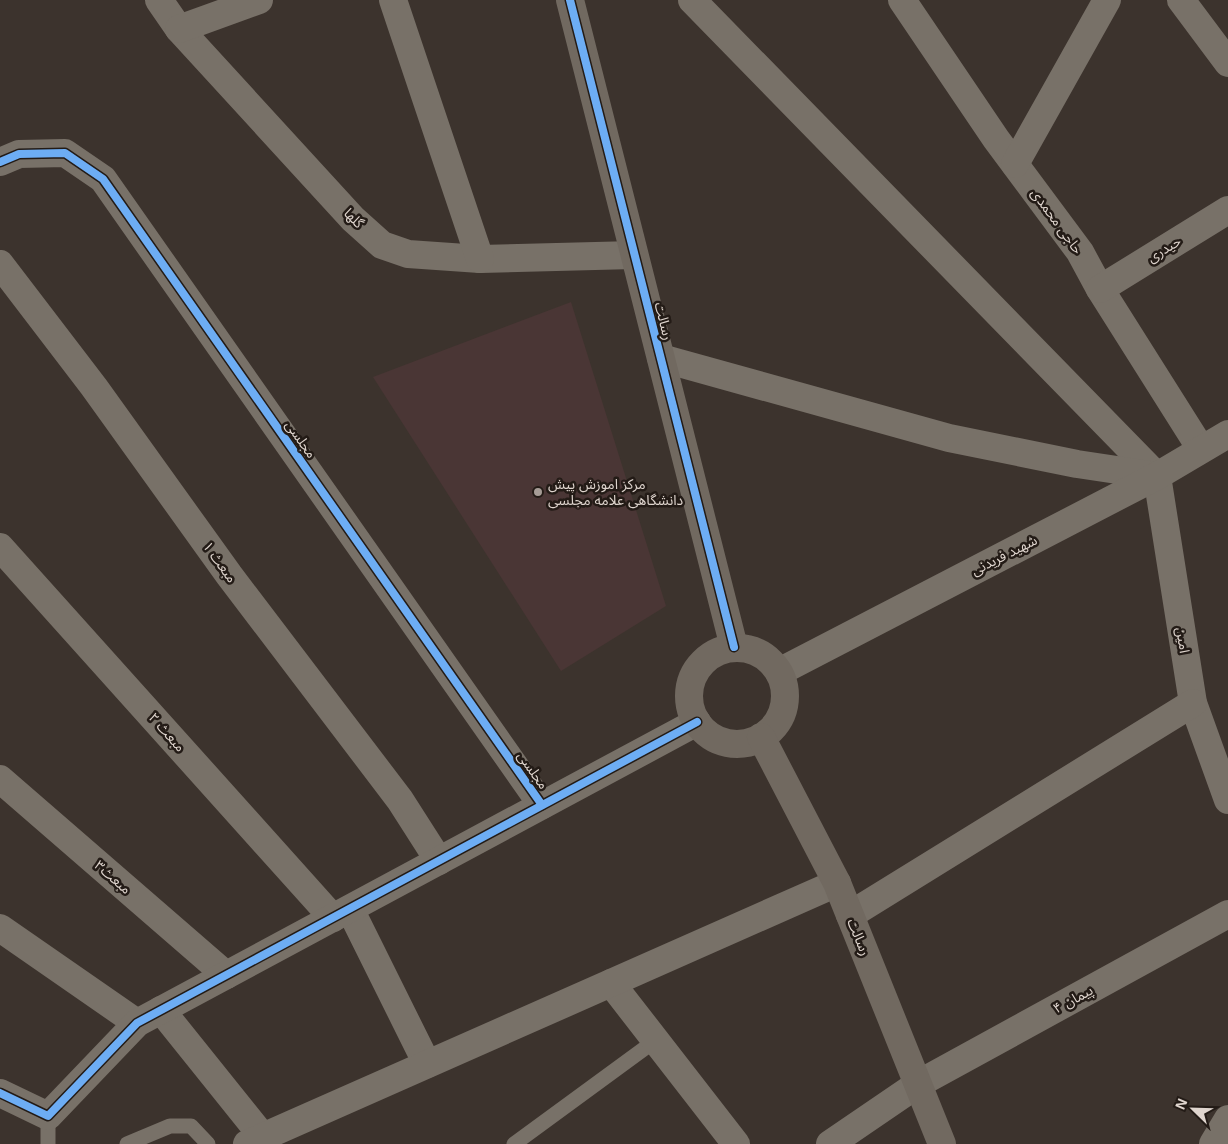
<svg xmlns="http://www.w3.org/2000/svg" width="1228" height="1144" viewBox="0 0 1228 1144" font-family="Arial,'Noto Sans Arabic',sans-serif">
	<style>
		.education { fill: #4a3635 }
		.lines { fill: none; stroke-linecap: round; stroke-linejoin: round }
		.lane { stroke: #787168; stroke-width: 15 }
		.street { stroke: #787168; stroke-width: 28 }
		.secondary { stroke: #716960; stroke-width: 28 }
		.cycleway-casing { stroke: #231b16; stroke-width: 11 }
		.cycleway { stroke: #6dadf4; stroke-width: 8 }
		.poi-dot { fill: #a69c96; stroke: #231b16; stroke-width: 2 }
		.labels { text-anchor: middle; stroke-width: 5; stroke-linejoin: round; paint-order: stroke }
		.street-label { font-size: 14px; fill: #dfd5ce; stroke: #231b16 }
		.poi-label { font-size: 14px; fill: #dfd5ce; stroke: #231b16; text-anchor: start }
	</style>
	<rect width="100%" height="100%" fill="#3c332d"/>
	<path class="education" d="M571,302L666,606L561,671L373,377Z"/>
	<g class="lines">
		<g class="lane">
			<path d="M48,1144V1116"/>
			<path d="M127,1144L170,1126H191L208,1144"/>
			<path d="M514,1144L656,1040"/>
		</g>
		<g class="street">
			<path d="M159,0L179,29L353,219L382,245L408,254L480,259L634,255"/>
			<path d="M393,0L480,259"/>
			<path d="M692,0L1157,476"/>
			<path d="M902,0L996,139L1080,252L1100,289L1201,449"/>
			<path d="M1181,0L1228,63"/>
			<path d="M179,29L259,0"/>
			<path d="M0,162L19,154L65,153L103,179L542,805"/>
			<path d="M1015,164L1107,0"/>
			<path d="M0,264L94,387L229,575L400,800L439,861"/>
			<path d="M1100,289L1228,210"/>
			<path d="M661,358L949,438L1077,464L1157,476"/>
			<path d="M1157,476L1193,703L1228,800"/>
			<path d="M0,547L333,918"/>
			<path d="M779,672L1157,476L1228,434"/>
			<path d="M0,779L226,975"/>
			<path d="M350,909L427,1064"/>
			<path d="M850,915L1193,703"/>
			<path d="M0,928L137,1023"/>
			<path d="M611,983L736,1144"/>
			<path d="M161,1010L263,1137"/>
			<path d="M0,1093L48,1116L137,1023L697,722"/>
			<path d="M247,1144L837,883"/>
			<path d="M830,1144L918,1084L1228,914"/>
			<path d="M1213,1144L1228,1119"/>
		</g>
		<g class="secondary">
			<path d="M570,0L734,647"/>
			<circle cx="737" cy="696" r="48"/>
			<path d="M761,737L837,883L942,1144"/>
		</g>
		<g class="cycleway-casing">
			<g id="cycleway">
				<path d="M570,0L734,647"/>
				<path d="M0,162L19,154L65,153L103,179L542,805"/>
				<path d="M0,1093L48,1116L137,1023L697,722"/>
			</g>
		</g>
		<use href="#cycleway" class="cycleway"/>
	</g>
	<circle class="poi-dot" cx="538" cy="492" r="5"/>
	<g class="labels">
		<g class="street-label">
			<text transform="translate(354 218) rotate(45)" y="5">گلها</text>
			<text transform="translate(1057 221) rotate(54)" y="5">حاجی محمدی</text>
			<text transform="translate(1164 249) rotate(-32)" y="5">حیدری</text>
			<text transform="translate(664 321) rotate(76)" y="5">رسالت</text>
			<text transform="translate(301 439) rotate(55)" y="5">مجلسی</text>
			<text transform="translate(1004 555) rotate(-27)" y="5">شهید فریدنی</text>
			<text transform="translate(220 562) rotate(54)" y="5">مبعث ۱</text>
			<text transform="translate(1183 640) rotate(81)" y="5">امین</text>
			<text transform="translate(167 732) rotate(48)" y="5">مبعث ۲</text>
			<text transform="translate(533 770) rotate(55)" y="5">مجلسی</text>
			<text transform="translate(113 877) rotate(41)" y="5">مبعث۳</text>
			<text transform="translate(859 937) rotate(68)" y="5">رسالت</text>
			<text transform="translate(1073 999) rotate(-29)" y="5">پیمان ۴</text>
		</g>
		<g class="poi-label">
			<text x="548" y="489">مرکز اموزش پیش<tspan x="548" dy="16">دانشگاهی علامه مجلسی</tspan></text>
		</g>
	</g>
	<g transform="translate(1193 1109) rotate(293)" stroke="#231b16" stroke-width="4" paint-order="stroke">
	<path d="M0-4L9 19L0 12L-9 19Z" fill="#dfd5ce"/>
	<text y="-8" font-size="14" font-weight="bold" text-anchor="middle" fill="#dfd5ce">N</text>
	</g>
</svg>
